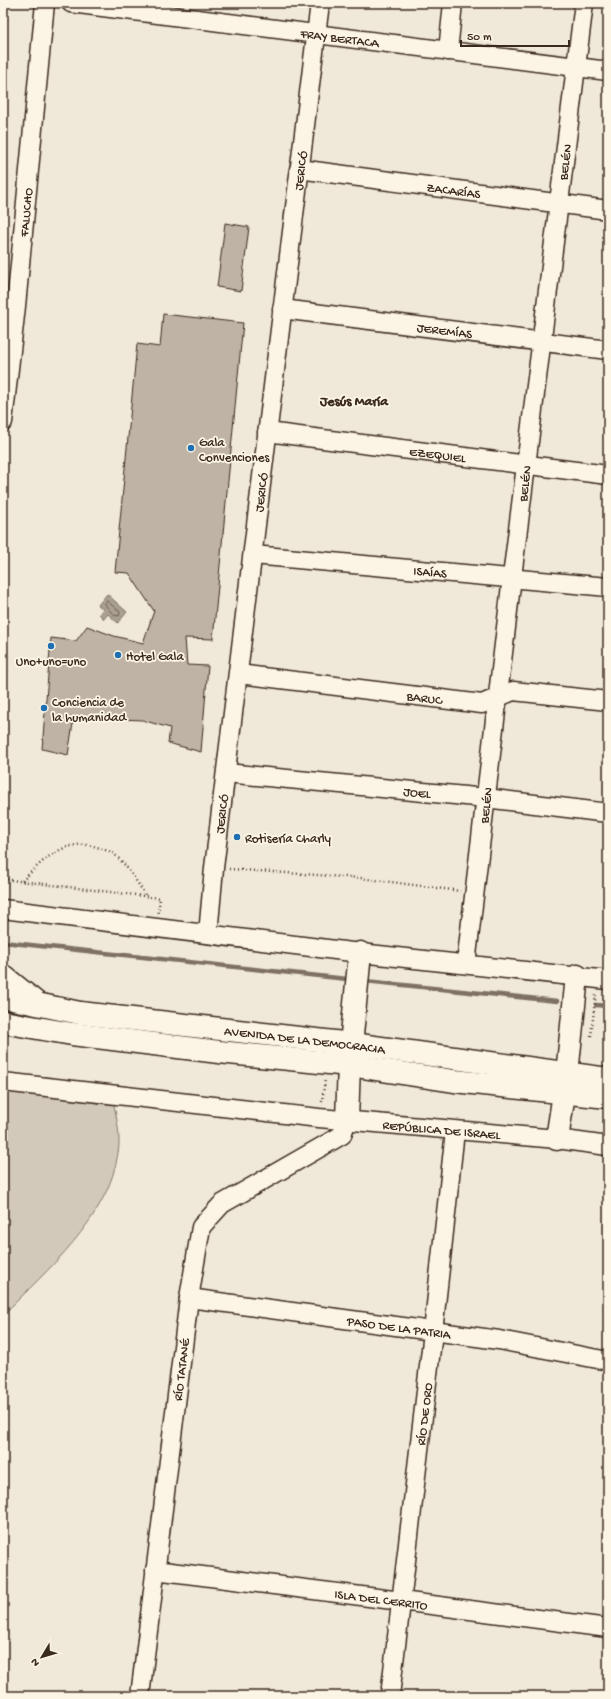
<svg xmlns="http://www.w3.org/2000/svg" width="611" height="1699" viewBox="0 0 611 1699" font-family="'Gochi Hand',sans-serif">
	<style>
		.green { fill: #d2c9ba; stroke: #867a6c }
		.water { fill: #aaa091; stroke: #7e7163 }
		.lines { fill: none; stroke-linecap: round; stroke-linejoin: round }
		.shore { stroke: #67594c; stroke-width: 1 }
		.stream { stroke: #7e7163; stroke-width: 4.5 }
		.building { fill: #beb3a4; stroke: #3b2a1e }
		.minor-casing { stroke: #3b2a1e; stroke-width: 21 }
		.highway-casing { stroke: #3b2a1e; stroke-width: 25 }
		.path { stroke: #3b2a1e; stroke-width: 2.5; stroke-dasharray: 1 3; stroke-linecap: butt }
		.minor { stroke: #fcf5e5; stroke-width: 18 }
		.highway { stroke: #fcf5e5; stroke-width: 22 }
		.poi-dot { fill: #1f6fb2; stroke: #fcf5e5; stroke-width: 1.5 }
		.labels { text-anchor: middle; stroke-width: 3.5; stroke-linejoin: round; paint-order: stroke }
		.street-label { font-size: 13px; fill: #3b2a1e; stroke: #fcf5e5 }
		.poi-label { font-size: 13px; fill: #3b2a1e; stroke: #fcf5e5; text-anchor: start }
		.neighbourhood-label { font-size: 14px; font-weight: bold; fill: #3b2a1e; stroke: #fcf5e5 }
	</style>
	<rect width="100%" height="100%" fill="#f0e9d9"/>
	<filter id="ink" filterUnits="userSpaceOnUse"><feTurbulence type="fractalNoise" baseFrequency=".025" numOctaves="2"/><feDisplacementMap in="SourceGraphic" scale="8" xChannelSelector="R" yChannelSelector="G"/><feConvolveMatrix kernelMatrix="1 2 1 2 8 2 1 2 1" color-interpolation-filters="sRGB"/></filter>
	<g filter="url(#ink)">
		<path class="green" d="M3,1091L114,1105C117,1121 121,1137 118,1153C109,1218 47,1270 3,1315Z"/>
		<path class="water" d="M107,594L127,612L118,623L108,614L104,619L99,614L103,609L98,605Z"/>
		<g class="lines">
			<path class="shore" d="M107,601L120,612L119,616C113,616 108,609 105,604Z"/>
			<g class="stream">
				<path d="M3,942L347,979"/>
				<path d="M365,981L557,1001"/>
				<path d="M596,1005L608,1006"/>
			</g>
		</g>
		<g class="building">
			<path d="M225,223L249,227L241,291L217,287Z"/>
			<path d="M163,314L243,323L213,639L185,638L187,665L208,666L201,752L168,743L170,728L142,720L74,717L68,755L42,749L51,638L76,641L87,626L114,636L143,643L154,611L129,573L115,572L137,344L160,347Z"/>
		</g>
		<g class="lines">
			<g class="minor-casing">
				<g id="minor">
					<path id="s1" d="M71,3L608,71"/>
					<path d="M448,51L453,3"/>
					<path id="s2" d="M299,169L608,210"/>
					<path id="s3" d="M282,309L608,350"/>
					<path id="s4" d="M3,422L16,306L45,3"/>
					<path id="s5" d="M267,432L608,475"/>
					<path id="s6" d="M253,555L608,587"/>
					<path id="s7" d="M239,674L482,704L513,691L608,701"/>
					<path id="s8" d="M226,773L486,798L608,813"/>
					<path d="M3,909L360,953L608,980"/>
					<path id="s9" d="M208,934L214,868L320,3"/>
					<path id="s10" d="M466,964L512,577L584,3"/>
					<path id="s11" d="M3,1082L319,1118L557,1139L608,1146"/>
					<path id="s12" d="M189,1298L499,1340L608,1361"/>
					<path id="s13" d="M155,1570L401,1601L608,1628"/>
					<path id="s14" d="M140,1696L189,1298L201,1227L222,1204L342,1135L347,1120"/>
					<path id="s15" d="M390,1696L433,1332L455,1131"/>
				</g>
			</g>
			<g class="highway-casing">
				<g id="highway">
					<path d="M3,976L34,1001"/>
					<path id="s16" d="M3,997L80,1013L352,1044L608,1079"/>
					<path d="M3,1022L72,1034L219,1052L349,1065L454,1081L608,1097"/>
					<path d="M347,1120L349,1065L360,953"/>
					<path d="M557,1139L567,1074L577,976"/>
				</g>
			</g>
			<g class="path">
				<path d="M229,869L360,878L460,891"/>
				<path d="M3,879L160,898L158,914"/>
				<path d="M22,881C44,859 66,836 100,848C104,850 111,851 114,854C127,865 137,882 146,896"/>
				<path d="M591,1036L596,993"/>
				<path d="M322,1102L325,1079"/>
			</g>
			<use href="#minor" class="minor"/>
			<use href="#highway" class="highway"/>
		</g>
	</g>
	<g class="poi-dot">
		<circle cx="191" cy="448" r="4"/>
		<circle cx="51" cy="646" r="4"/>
		<circle cx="118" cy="655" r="4"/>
		<circle cx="44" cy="708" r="4"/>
		<circle cx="237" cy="837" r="4"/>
	</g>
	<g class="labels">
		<g class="street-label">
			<text dy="5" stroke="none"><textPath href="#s1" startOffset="271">FRAY BERTACA</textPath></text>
			<text dy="5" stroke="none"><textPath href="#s10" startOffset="808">BELÉN</textPath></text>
			<text dy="5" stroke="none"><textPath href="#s9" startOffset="769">JERICÓ</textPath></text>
			<text dy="5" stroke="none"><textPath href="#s2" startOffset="156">ZACARÍAS</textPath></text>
			<text dy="5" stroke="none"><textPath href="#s4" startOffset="211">FALUCHO</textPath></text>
			<text dy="5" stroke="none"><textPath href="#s3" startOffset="164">JEREMÍAS</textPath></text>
			<text dy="5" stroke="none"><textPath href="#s5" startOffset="172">EZEQUIEL</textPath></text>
			<text dy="5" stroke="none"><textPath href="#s10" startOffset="484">BELÉN</textPath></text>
			<text dy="5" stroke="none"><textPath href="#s9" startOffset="445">JERICÓ</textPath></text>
			<text dy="5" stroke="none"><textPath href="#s6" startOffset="178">ISAÍAS</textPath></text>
			<text dy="5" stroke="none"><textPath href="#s7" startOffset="187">BARUC</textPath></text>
			<text dy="5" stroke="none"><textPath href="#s8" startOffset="192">JOEL</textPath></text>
			<text dy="5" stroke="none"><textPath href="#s10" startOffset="160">BELÉN</textPath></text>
			<text dy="5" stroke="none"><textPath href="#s9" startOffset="121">JERICÓ</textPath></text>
			<text dy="5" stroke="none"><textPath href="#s16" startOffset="305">AVENIDA DE LA DEMOCRACIA</textPath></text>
			<text dy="5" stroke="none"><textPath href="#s11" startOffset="441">REPÚBLICA DE ISRAEL</textPath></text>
			<text dy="5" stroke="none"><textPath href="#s12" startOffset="212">PASO DE LA PATRIA</textPath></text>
			<text dy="5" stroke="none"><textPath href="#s14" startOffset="329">RÍO TATANÉ</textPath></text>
			<text dy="5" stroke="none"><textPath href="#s15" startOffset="284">RÍO DE ORO</textPath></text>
			<text dy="5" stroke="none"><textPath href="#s13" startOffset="228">ISLA DEL CERRITO</textPath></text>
		</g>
		<g class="poi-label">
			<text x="199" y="446">Gala<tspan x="199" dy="15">Convenciones</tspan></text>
			<text x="126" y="660">Hotel Gala</text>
			<text x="51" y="665" text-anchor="middle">Uno+uno=uno</text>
			<text x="52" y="706">Conciencia de<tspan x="52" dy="15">la humanidad</tspan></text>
			<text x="245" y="842">Rotisería Charly</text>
		</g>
		<g class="neighbourhood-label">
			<text x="354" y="405">Jesús María</text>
		</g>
	</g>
	<rect width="611" height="1699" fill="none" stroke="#fcf5e5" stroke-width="16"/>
	<rect x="8" y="8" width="595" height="1683" fill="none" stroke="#3b2a1e" stroke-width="1.5" filter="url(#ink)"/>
	<g transform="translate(42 1657) rotate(232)" stroke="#fcf5e5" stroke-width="3" paint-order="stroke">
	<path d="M0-3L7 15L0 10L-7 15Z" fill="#3b2a1e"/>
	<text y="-6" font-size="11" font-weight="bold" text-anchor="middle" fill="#3b2a1e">N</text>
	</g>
	<path d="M461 40v6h108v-6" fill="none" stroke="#3b2a1e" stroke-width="2"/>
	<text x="467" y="40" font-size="12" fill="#3b2a1e" stroke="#fcf5e5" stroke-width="3" paint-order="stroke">50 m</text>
</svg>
